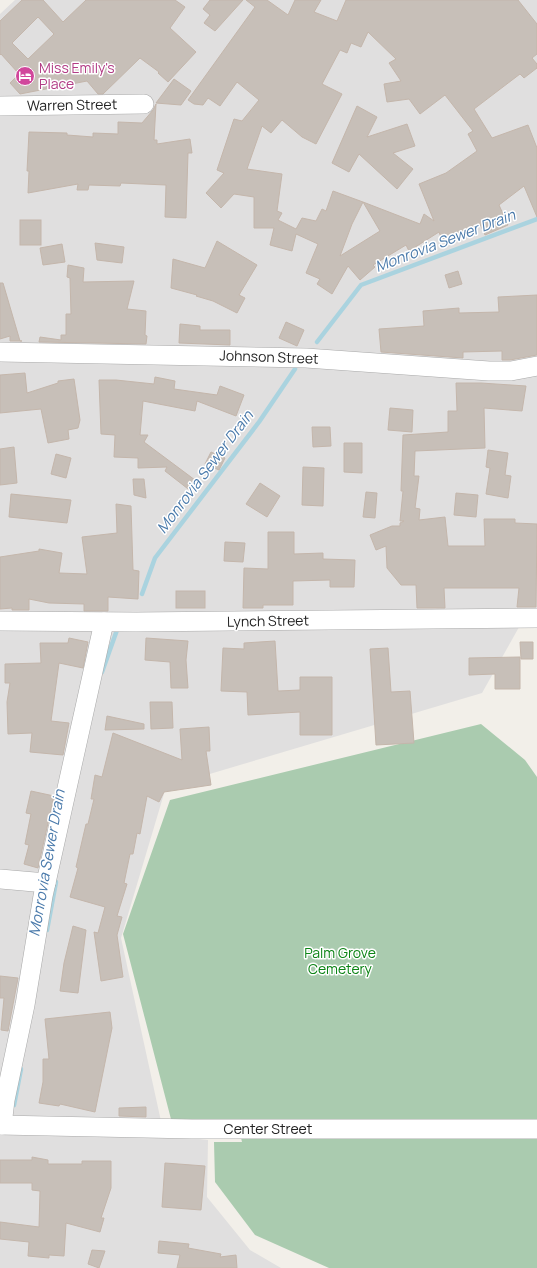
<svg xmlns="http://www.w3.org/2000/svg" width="537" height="1268" viewBox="0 0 537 1268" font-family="Manrope,sans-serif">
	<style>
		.residential { fill: #e0dfdf }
		.cemetery { fill: #aacbaf }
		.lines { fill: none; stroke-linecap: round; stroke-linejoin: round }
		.stream { stroke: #aad3df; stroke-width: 4.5 }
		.building { fill: #c7bfb8; stroke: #c4b6ab; fill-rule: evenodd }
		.minor-casing { stroke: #a9a9a9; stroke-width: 20 }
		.minor { stroke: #fff; stroke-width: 19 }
		.labels { text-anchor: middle; stroke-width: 3; stroke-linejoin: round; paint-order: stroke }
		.hotel-label { font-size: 14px; fill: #b23c85; stroke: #fff; text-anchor: start }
		.street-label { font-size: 14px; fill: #222; stroke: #fff }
		.park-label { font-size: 14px; fill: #0c8416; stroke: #fff }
		.water-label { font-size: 15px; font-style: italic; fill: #4a7aab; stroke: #fff }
	</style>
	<rect width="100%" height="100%" fill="#f2efe9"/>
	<path class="residential" d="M15,0H537V619L523,620L482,693L166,787L121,938L164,1135L208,1140L207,1197L250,1250L281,1268H0V14Z"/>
	<path class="cemetery" d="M481,724L525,760L537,777V1268H329L255,1235L215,1182L214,1142H242L239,1129L211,1119L172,1123L123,934L170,800Z"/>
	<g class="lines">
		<g class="stream">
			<path d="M317,342L361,285L537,219"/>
			<path d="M142,594L155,558L259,422L295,369"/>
			<path d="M102,672L117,630"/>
			<path d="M47,930L56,882"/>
			<path d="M14,1105L21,1069"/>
		</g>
	</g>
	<g class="building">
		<path d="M22,0H43L63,22L86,0H175L185,7L170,28L196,52L168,82L158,73L159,72L140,58L103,94H98L87,81L20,94L10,83L19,74L1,54L0,55V21ZM38,17L54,34L28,59L12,43Z"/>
		<path d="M210,0H243L215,31L204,23L210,15L203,9Z"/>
		<path d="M246,0H267L288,15L295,0H321L314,12L337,21L346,0H518L537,24V54L532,58L537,64V68L524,78L520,74L474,109L492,138L528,125L537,148V217L524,186L499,205L508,225L485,235L480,224L442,240L439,232L409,251L406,245L373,265L375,267L360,280L348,266L332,294L317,284L320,279L306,273L318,244L296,234L292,251L270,245L274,228H254V197L234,194L221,208L206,193L224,173L217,170L234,119L242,121L259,100L237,82L220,106L208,98L203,105L194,104L188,100L255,7ZM368,32L396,59L389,63L401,81L384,84L387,102L409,99L420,114L445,95L473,131L468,134L477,151L446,173L419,184L434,221L424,214L420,224L363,202L380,231L340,256L352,224L363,202L333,191L326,211L322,209L316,221L302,218L296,229L278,220L282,213L277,211L282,174L247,169L262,126L271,133L282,120L302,137L316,144L342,94L322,84L340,50L347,53L351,43L361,47Z"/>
		<path d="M174,79L191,91L181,105L156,103Z"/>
		<path d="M156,104L154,140H157V144L190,139L192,153H188L186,218L165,217L166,185L121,183L120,186L89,185L88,190H77L78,184L28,193L29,171H27L29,132L67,133V135L93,137V133L118,134V122L142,123L153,110Z"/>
		<path d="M357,106L377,117L367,137L407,124L415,146L393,153L413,169L397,189L359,154L349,172L332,163Z"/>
		<rect x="20" y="220" width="21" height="25"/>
		<path d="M217,241L257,265L239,295L245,298L237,313L213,301L196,296L197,295L171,288L173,259L205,268Z"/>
		<path d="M95,243L124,247L122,263L97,260Z"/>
		<path d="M62,244L65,262L43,265L40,248Z"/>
		<path d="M68,265L84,268L83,282L134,281L127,309L146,311L145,335L147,336L146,344L39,342L40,337L61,340V335H66V314H71L70,278L67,277Z"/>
		<path d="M458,271L462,284L449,288L445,275Z"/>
		<path d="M0,283H3L20,341H22H10V336L0,339Z"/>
		<path d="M537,295V355L510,360H502V351L463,352V358L381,352L379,329L424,326L423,311L459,308V313L499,312L498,297Z"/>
		<path d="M286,322L304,330L297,346L279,338Z"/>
		<path d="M180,324L200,326V330H230V345L179,343Z"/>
		<path d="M25,373L27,393L58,383V381L74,379L80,420L78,428L68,430L69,439L48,443L41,409L0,413V375Z"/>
		<path d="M155,377L175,381L174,389L217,395L220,386L244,395L236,416L197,401L195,411L143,401L140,435H148L144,442L199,483L192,492L165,471L167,467L138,468V458L114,457L115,435L101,434L99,380H116L154,384Z"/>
		<path d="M456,383H481L526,386L522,411L484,408L485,448L415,451L414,476H419L415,508L420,509L419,520L445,517L448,546H485L484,519H515V523L537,524L536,607H517L519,588H444L445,608H417L416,585H401L387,568L386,546L376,550L370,535L392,526H400V523L404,521H400L403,491H401L403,435L448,432V411H457Z"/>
		<path d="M390,408L413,410L412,432L388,430Z"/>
		<path d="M312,427H330L331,446L313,447Z"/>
		<path d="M344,443H362V473L344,472Z"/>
		<path d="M14,447L17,483L0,485V449Z"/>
		<path d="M488,450L508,453L505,475L511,476L508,498L486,494L490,468L486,467Z"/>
		<path d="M211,452L225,458L219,470L205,464Z"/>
		<path d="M56,454L71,458L66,478L51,474Z"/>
		<path d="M303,467L324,468L323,506L302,505Z"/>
		<path d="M133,479H144L146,498L134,495Z"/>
		<path d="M260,483L280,496L267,517L246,504Z"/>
		<path d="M366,492L377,493L375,518L363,517Z"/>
		<path d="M456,493L478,495L476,517L454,515Z"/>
		<path d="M11,494L71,500L67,523L9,517Z"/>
		<path d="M116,504L131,506L133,570L139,571L138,599L108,597V611H84V604L49,603L29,599V610H12V608L0,609V557L39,551V549L62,553L59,573L87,574L82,537L117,533Z"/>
		<path d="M268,532H294V554L323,553V559L355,560L354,587H330V580L293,581V605H263V608H243L244,568L268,569Z"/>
		<path d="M225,542L245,543L243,562L224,561Z"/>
		<rect x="176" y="591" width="29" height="17"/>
		<path d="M69,638L88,642L83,668L59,663L51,721L69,723L63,755L30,752L32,733L8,734L7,702L10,683H5V664L41,663L40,643H68Z"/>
		<path d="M146,638L188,641L186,660L188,688H171L170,662L145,660Z"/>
		<path d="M275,641L278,691L300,690V677H332V735H300V712L248,715L247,692L221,691L223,648L244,649V643Z"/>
		<path d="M520,642H533V659H521Z"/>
		<path d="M388,648L391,692L410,691L414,743L376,745L370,649Z"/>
		<path d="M520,657V689H495V674L469,675V658Z"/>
		<path d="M150,702H172L173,728L151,729Z"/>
		<path d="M107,716L144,724V729L105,730Z"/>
		<path d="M209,727L210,751H206L211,785L164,792L159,802L147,796L140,834L137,833L133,854H130L124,883L127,884L117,916L122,917L117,935L123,977L101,981L94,932L98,933L105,907L70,897L78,868L76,867L86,824H88L94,799H91L95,775L102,777L113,733L182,760L180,729Z"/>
		<path d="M31,791L54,796L38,868L24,864L29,845L25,844L31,814L26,813Z"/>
		<path d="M73,926L86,930L78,993L60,991L64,963Z"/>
		<path d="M0,976L18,978L8,1031L1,1030L4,998H0Z"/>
		<path d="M110,1012L112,1028L95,1112L60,1104L59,1106L39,1103L43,1082V1059H49L45,1019Z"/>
		<path d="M146,1107V1117L119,1116V1108Z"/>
		<path d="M32,1157L48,1160V1164H82V1161H111V1188L101,1218H104L100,1232L66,1223L64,1256L49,1255V1258L28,1256L29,1242L0,1239V1222L39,1227L40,1191L32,1190V1183H0V1160H32Z"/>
		<path d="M165,1163L205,1166L201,1210L162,1207Z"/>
		<path d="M159,1241L189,1244L188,1248L221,1254L220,1257L236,1255L237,1268H177L180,1255L158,1253Z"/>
		<path d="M92,1250L105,1251L99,1268L88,1264Z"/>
	</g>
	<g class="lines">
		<g class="minor-casing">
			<g id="minor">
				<path d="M0,106L144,104"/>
				<path d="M0,352L306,358L489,371H511L537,366"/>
				<path d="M0,621L136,622L537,618"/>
				<path d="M0,879L46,883"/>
				<path d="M0,1125L192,1129H537"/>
				<path d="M2,1125L5,1100L25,1005L43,896L104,622"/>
			</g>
		</g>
		<use href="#minor" class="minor"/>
	</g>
	<defs>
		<g id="hotel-disc" transform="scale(1)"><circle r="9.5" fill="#d1479c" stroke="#fff"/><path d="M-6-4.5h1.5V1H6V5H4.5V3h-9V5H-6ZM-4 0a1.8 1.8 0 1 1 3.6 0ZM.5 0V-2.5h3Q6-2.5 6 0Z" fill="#fff"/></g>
	</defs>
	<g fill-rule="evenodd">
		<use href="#hotel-disc" x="25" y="76"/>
	</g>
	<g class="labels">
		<g class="hotel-label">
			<text x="39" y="73">Miss Emily's<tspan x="39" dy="16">Place</tspan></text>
		</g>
		<g class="street-label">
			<text transform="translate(72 105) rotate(-1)" y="5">Warren Street</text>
			<text transform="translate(269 357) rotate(2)" y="5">Johnson Street</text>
			<text transform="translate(268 621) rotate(-1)" y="5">Lynch Street</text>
			<text x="268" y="1134">Center Street</text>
		</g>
		<g class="park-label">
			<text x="340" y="958">Palm Grove<tspan x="340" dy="16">Cemetery</tspan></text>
		</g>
		<g class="water-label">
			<text transform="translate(445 241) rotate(-21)" y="5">Monrovia Sewer Drain</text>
			<text transform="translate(205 472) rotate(-53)" y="5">Monrovia Sewer Drain</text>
			<text transform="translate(47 863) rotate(-80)" y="5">Monrovia Sewer Drain</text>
		</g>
	</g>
</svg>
